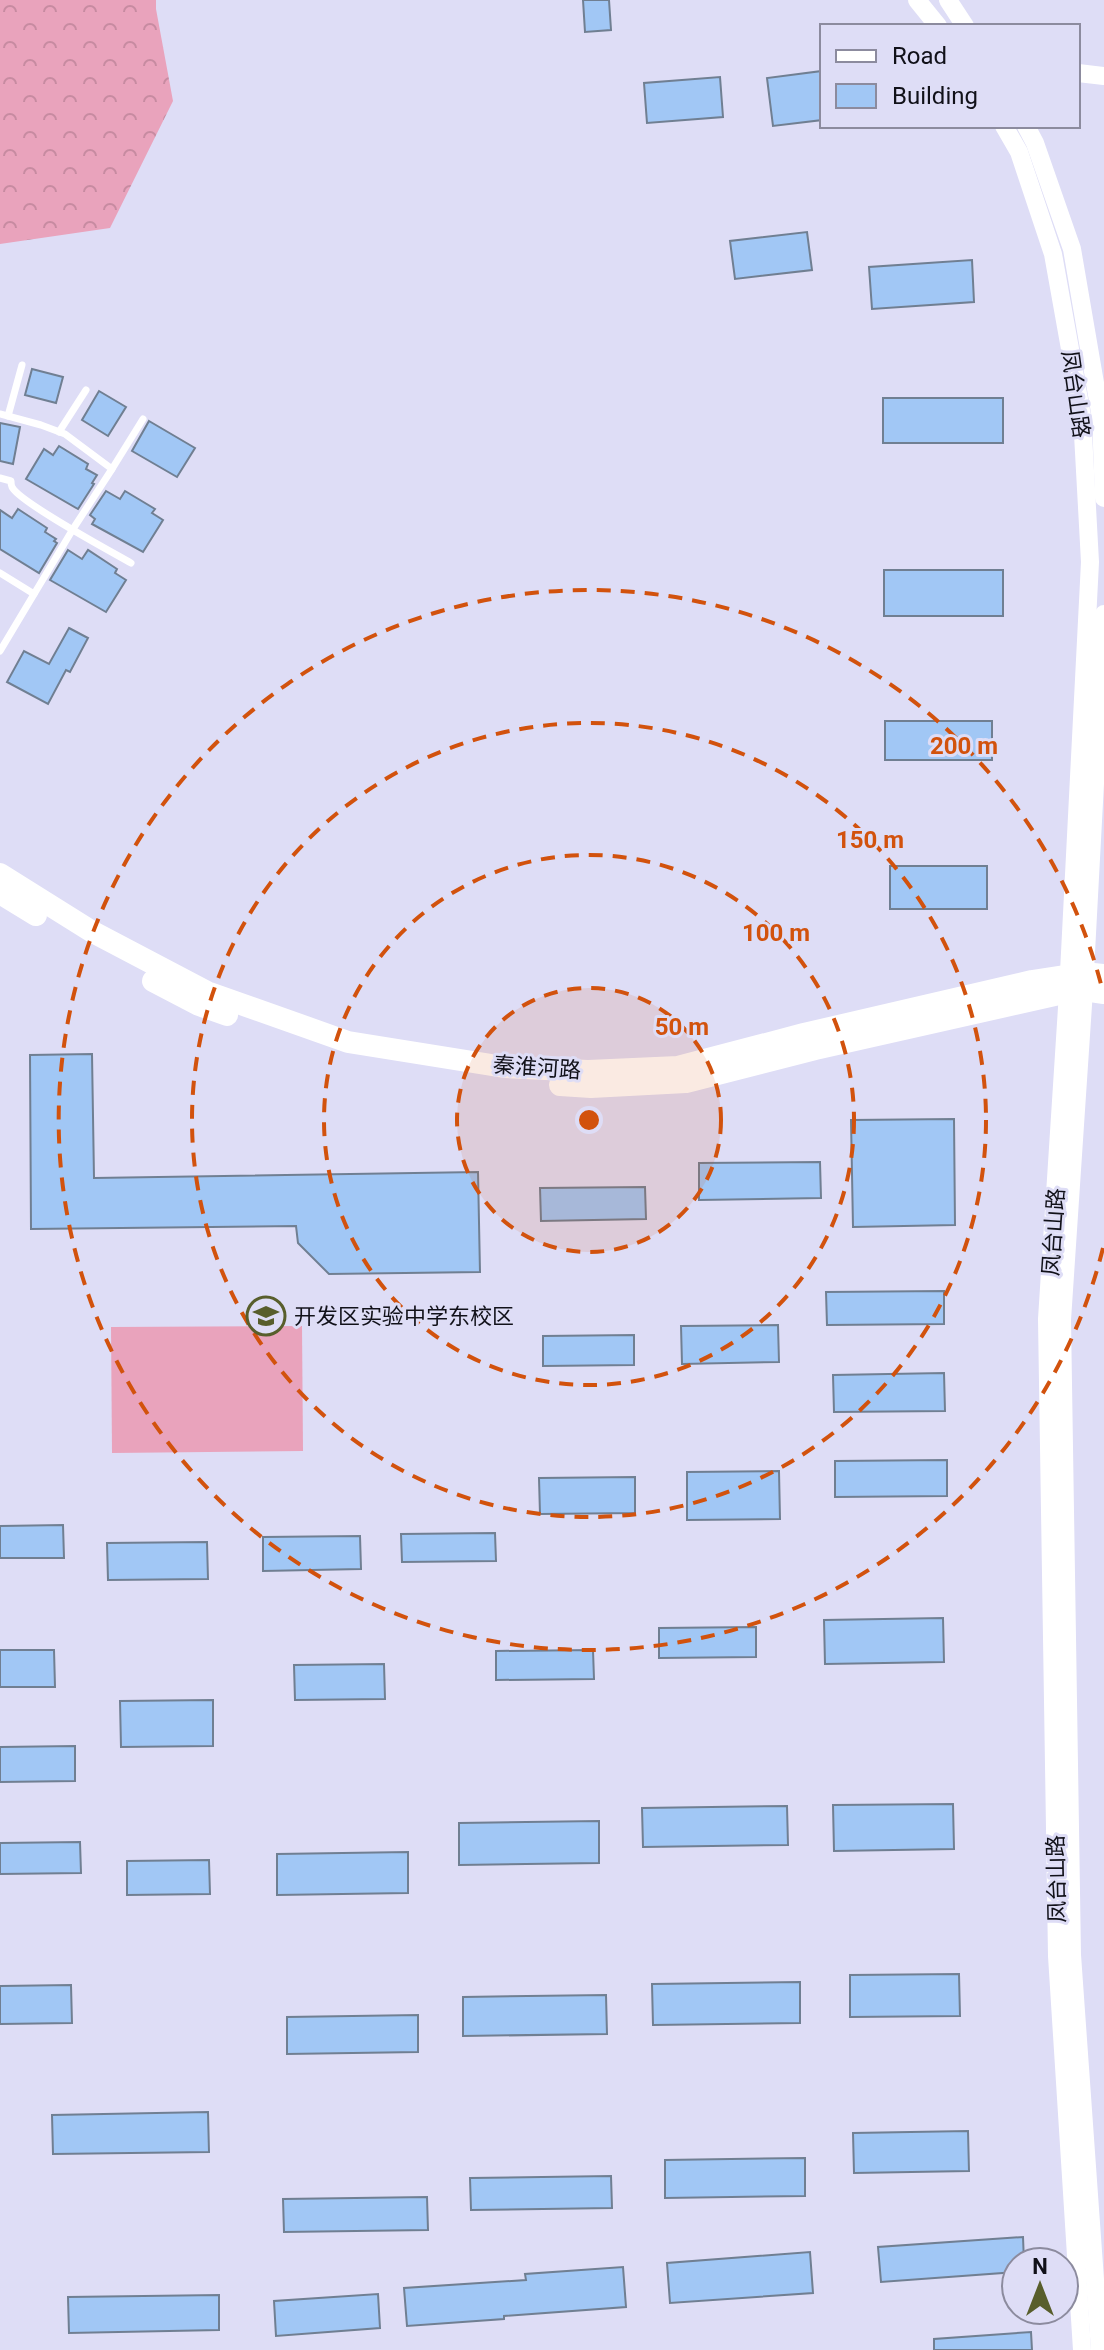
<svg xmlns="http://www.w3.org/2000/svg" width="1104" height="2350" viewBox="0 0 1104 2350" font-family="Roboto,'Noto Sans SC',sans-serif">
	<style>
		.forest { fill: url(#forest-crowns) }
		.garden { fill: #e9a3bc }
		.building { fill: #a1c7f5; stroke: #707f92; stroke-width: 2 }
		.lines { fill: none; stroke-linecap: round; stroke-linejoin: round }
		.service { stroke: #fff; stroke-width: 7 }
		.tertiary { stroke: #fff; stroke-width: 18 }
		.secondary { stroke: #fff; stroke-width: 22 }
		.ring { fill: none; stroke: #d2520d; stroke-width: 4; stroke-dasharray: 14 10 }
		.labels { text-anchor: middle; stroke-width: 6; stroke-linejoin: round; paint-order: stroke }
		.street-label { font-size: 22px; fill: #111119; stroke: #deddf6 }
		.poi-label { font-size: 22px; fill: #111119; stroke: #deddf6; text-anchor: start }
		.centre { fill: #d2520d; stroke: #deddf6; stroke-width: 4 }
		.ring-label { font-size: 24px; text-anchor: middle; font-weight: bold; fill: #d2520d; stroke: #deddf6; stroke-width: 6; stroke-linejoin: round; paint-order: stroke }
	</style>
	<defs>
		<pattern id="forest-crowns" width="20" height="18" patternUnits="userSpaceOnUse" patternTransform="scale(2)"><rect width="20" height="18" fill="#e9a3bc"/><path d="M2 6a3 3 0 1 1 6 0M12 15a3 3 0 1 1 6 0" fill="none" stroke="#c78ba1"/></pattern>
	</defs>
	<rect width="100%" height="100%" fill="#deddf6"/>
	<path class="forest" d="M0,0H156V9L173,101L110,228L0,244Z"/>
	<path class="garden" d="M302,1326L303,1451L112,1453L111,1327Z"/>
	<g class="building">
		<path d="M583,0H609L611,30L585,32Z"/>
		<path d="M822,71V120L773,126L767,78Z"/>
		<path d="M720,77L723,117L647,123L644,83Z"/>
		<path d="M807,232L812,270L735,279L730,241Z"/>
		<path d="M972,260L974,302L872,309L869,267Z"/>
		<path d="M32,369L63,377L56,403L25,395Z"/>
		<path d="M99,391L126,407L108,436L82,420Z"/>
		<rect x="883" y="398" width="120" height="45"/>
		<path d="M149,421L195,448L177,477L132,451Z"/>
		<path d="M0,423L20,427L13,464L0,461Z"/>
		<path d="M59,446L88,464L86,469L97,475L92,483L94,484L78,509L26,479L44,449L53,455Z"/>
		<path d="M106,491L120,499L125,491L155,509L152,513L163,520L143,552L92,524L95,519L90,515Z"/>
		<path d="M18,509L47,528L45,532L56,539L54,541L57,543L39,573L0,549V510L12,518Z"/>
		<path d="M68,550L82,559L88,550L117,569L115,573L126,580L106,612L50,580Z"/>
		<rect x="884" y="570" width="119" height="46"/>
		<path d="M69,628L88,638L70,672L66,670L48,704L7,682L24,651L49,664Z"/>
		<rect x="885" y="721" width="107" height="39"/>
		<rect x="890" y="866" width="97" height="43"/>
		<path d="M92,1054L94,1178L478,1172L480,1272L329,1274L298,1243L296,1226L31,1229L30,1055Z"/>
		<path d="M954,1119L955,1225L853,1227L851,1120Z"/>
		<path d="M820,1162L821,1198L699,1200V1163Z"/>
		<path d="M645,1187L646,1219L541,1221L540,1188Z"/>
		<path d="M944,1291V1324L827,1325L826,1292Z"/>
		<path d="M778,1325L779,1362L682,1364L681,1326Z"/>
		<path d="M634,1335V1365L543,1366V1336Z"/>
		<path d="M944,1373L945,1411L834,1412L833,1375Z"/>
		<path d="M947,1460V1496L835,1497V1461Z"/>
		<path d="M779,1471L780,1519L687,1520V1472Z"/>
		<path d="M635,1477V1513L540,1514L539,1478Z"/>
		<path d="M63,1525L64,1558H0V1526Z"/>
		<path d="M495,1533L496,1561L402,1562L401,1534Z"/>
		<path d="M360,1536L361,1569L263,1571V1537Z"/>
		<path d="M207,1542L208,1579L108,1580L107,1543Z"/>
		<path d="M943,1618L944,1662L825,1664L824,1620Z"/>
		<path d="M756,1627V1657L659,1658V1628Z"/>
		<path d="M0,1650H54L55,1687H0Z"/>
		<path d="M593,1650L594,1679L496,1680V1651Z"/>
		<path d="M384,1664L385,1699L295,1700L294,1665Z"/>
		<path d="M213,1700V1746L121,1747L120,1701Z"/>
		<path d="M75,1746V1781L0,1782V1747Z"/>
		<path d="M953,1804L954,1849L834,1851L833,1805Z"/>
		<path d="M787,1806L788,1845L643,1847L642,1808Z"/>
		<path d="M599,1821V1863L459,1865V1823Z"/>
		<path d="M80,1842L81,1873L0,1874V1843Z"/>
		<path d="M408,1852V1893L277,1895V1854Z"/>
		<path d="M209,1860L210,1894L127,1895V1861Z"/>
		<path d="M959,1974L960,2016L850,2017V1975Z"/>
		<path d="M800,1982V2023L653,2025L652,1984Z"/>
		<path d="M71,1985L72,2023L0,2024V1986Z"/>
		<path d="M606,1995L607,2034L463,2036V1997Z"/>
		<path d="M418,2015V2052L287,2054V2017Z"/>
		<path d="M208,2112L209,2152L53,2154L52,2115Z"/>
		<path d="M968,2131L969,2171L854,2173L853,2133Z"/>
		<path d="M805,2158V2196L665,2198V2160Z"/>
		<path d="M611,2176L612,2208L471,2210L470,2178Z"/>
		<path d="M427,2197L428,2230L284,2232L283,2199Z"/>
		<path d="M1023,2237L1024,2262H1016V2272L881,2282L878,2247Z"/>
		<path d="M810,2252L813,2293L670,2303L667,2263Z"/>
		<path d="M623,2267L626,2307L504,2316V2319L407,2326L404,2288L526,2280L525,2274Z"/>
		<path d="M378,2294L380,2328L276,2336L274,2301Z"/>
		<path d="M219,2295V2330L69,2333L68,2297Z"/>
		<path d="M1031,2332L1032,2350H934V2339Z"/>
	</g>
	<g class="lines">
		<g class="service">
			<path d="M0,414L41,425L65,434L112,469L73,529L0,651"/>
			<path d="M8,416L22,365"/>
			<path d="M59,432L86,390"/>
			<path d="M112,469L143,419"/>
			<path d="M0,478L11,481C11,483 11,485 12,487C19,502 112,552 131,563"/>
			<path d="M0,573L34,594"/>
		</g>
		<g class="tertiary">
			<path d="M917,0L938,26"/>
			<path d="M948,0L965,26"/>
			<path d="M1078,73L1104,76"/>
			<path d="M1004,126L1019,152L1053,254L1082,416L1090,562L1068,992L1047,1319L1057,1956L1082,2350"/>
			<path d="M1026,126L1035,143L1072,249L1101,418L1104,498"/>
			<path d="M1100,2350L1072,1955L1062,1320L1084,990L1104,614"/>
		</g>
		<g class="secondary">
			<path d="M0,874L91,931L207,992L348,1042L504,1067L588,1071L678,1067L804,1034L1032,981L1084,973L1104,975"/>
			<path d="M0,893L36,915"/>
			<path d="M153,981L199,1005L227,1015"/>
			<path d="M560,1085L591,1087L686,1082L815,1049L1068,992L1084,990L1104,993"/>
		</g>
	</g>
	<circle cx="589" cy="1120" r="132" fill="#d2520d" fill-opacity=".12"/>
	<g class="ring">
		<circle cx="589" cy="1120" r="132"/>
		<circle cx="589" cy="1120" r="265"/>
		<circle cx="589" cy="1120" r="397"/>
		<path d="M1103 1248A530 530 0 1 1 1103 992"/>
	</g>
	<defs>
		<g id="school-ring" transform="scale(2)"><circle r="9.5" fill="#deddf6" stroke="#585e2c" stroke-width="1.5"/><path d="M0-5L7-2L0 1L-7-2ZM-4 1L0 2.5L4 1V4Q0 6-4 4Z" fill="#585e2c"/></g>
	</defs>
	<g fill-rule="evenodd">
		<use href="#school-ring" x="266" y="1316"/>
	</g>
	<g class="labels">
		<g class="street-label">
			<text transform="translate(1076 394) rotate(82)" y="8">凤台山路</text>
			<text transform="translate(537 1067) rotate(4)" y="8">秦淮河路</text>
			<text transform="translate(1053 1232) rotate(-86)" y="8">凤台山路</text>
			<text transform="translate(1056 1879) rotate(-91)" y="8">凤台山路</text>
		</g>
		<g class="poi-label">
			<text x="294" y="1324">开发区实验中学东校区</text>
		</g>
	</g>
	<circle cx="589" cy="1120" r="12" class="centre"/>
	<g class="ring-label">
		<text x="964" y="754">200 m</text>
		<text x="870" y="848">150 m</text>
		<text x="776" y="941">100 m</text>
		<text x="682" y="1035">50 m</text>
	</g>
	<rect x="820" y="24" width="260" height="104" fill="#deddf6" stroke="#8c8b9e" stroke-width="2"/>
	<rect x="836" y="50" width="40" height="12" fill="#ffffff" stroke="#8c8b9e" stroke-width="2"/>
	<text x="892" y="64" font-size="24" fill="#111119">Road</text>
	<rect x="836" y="84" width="40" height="24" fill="#a1c7f5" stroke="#8c8b9e" stroke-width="2"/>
	<text x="892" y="104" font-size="24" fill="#111119">Building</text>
	<g transform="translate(1040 2286)"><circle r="38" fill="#deddf6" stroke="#8c8b9e" stroke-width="2"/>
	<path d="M0-6L14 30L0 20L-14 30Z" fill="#585e2c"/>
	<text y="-12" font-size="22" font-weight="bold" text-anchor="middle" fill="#111119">N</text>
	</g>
</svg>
